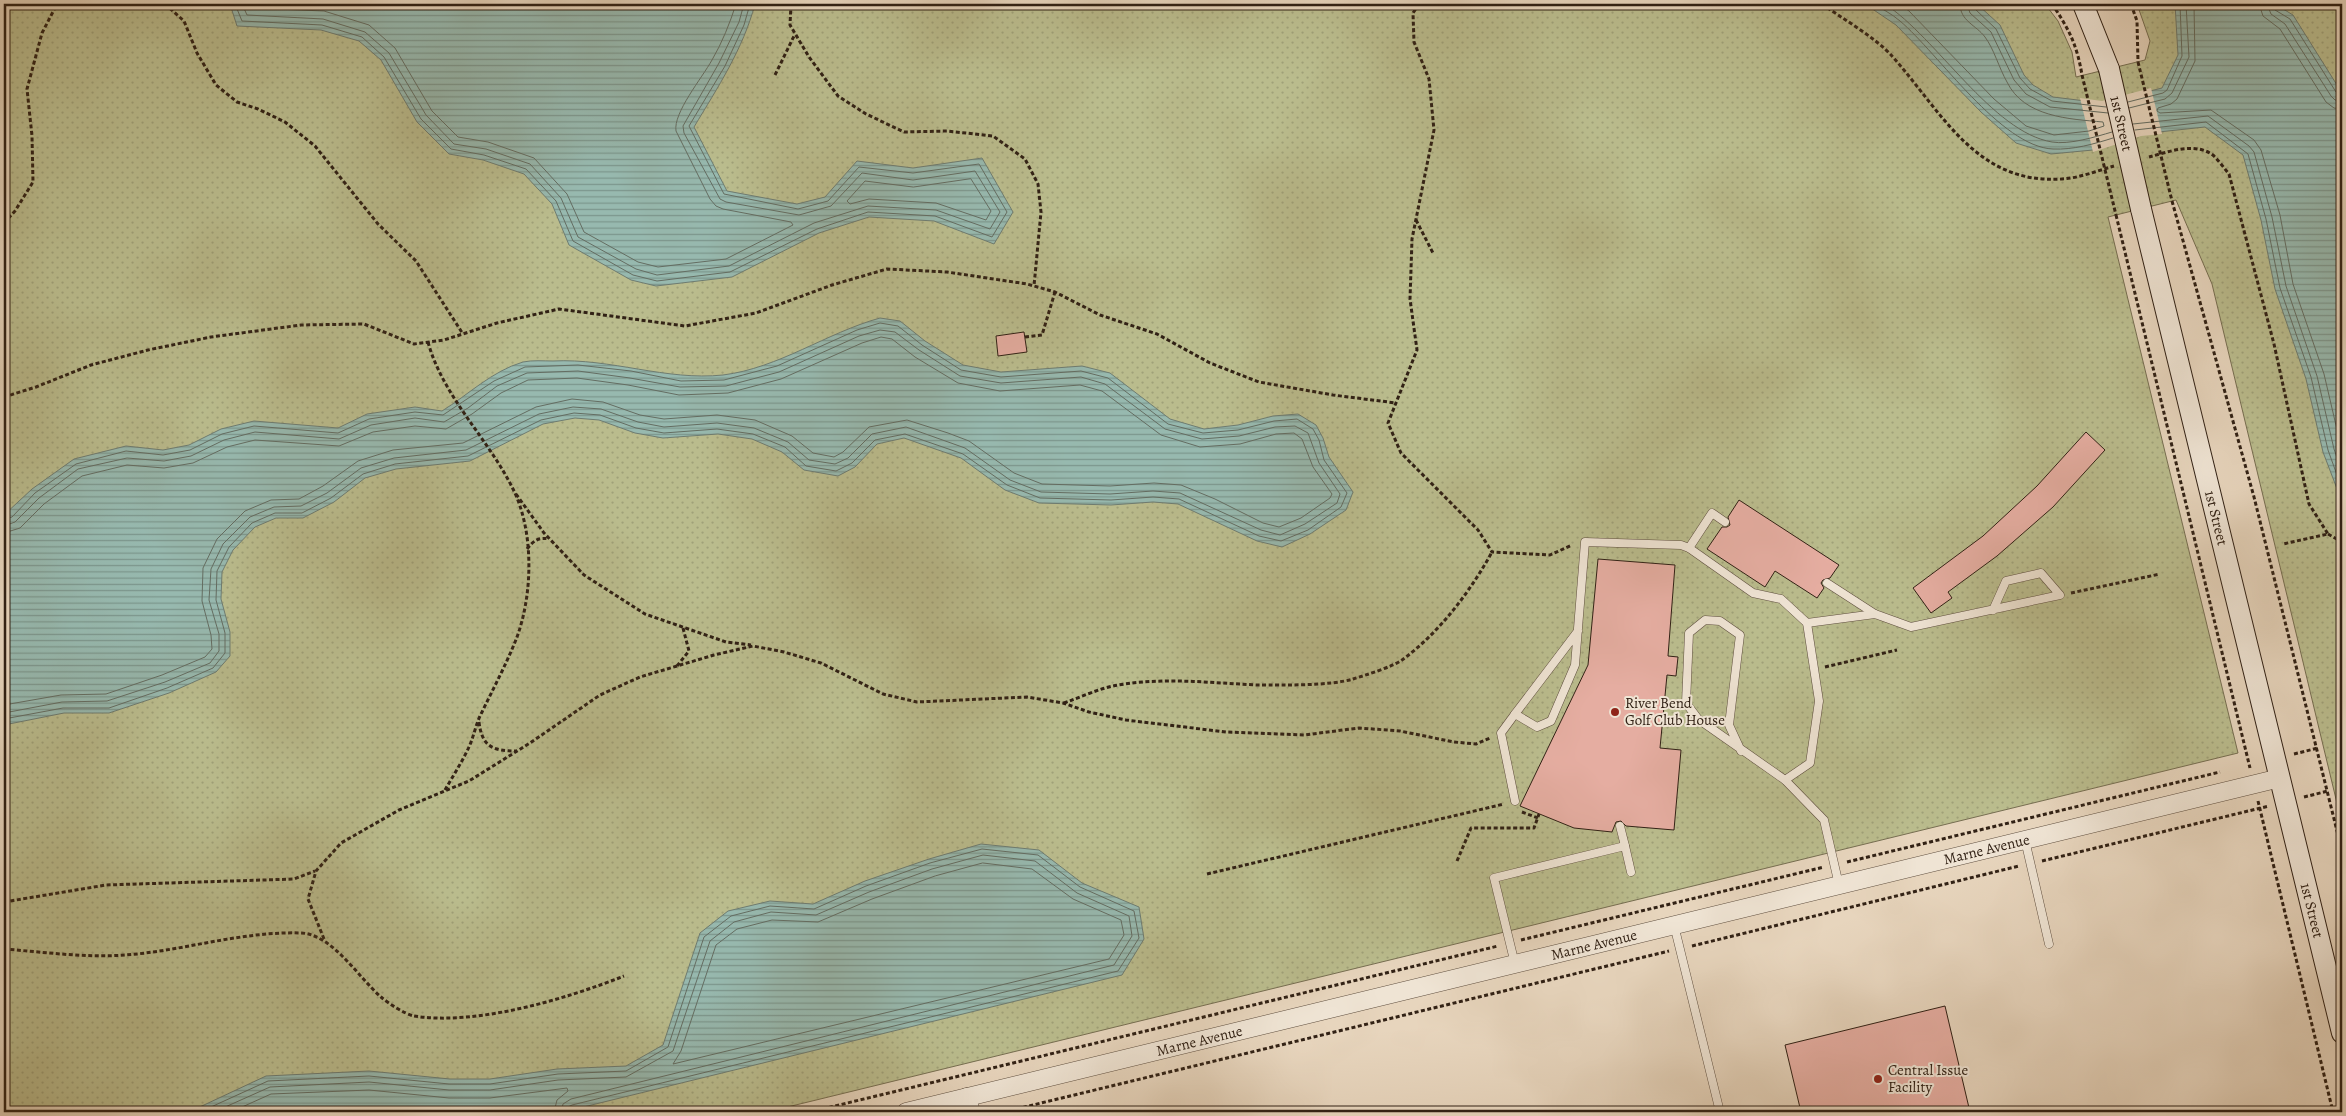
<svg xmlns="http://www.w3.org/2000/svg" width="2346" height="1116" viewBox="0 0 2346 1116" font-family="Alegreya,serif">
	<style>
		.grass { fill: url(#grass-dots); stroke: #766e51 }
		.water { fill: url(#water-rules); stroke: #6e7c71 }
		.pier { fill: #e7d5bd }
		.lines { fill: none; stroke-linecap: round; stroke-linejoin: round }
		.shore { stroke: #646d62; stroke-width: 1 }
		.building { fill: #e5ada1; stroke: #312115 }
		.service-casing { stroke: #5e4e3f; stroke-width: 9 }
		.tertiary-casing { stroke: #5e4e3f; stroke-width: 19 }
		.secondary-casing { stroke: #312115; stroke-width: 22 }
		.path { stroke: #312115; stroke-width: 3; stroke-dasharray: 4 2.5; stroke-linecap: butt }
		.service { stroke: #efe4d4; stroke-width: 8 }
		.tertiary { stroke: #efe4d4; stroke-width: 18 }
		.secondary { stroke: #efe4d4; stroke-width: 20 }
		.secondary-bridge-casing { stroke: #312115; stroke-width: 22; stroke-linecap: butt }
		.path-bridge { stroke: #312115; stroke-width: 3; stroke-dasharray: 4 2.5; stroke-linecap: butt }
		.secondary-bridge { stroke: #efe4d4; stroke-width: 20 }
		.poi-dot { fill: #8f2418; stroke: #efe4d4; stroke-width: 2 }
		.labels { text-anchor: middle; stroke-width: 4; stroke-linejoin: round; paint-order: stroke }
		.street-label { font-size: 15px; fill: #312115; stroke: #efe4d4 }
		.poi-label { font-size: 15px; fill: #312115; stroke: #efe4d4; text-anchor: start }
	</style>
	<defs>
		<pattern id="grass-dots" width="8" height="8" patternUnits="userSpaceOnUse" patternTransform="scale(1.25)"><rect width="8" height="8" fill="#babc8d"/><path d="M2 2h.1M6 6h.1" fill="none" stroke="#a0a179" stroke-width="1.8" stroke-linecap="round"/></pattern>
		<pattern id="water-rules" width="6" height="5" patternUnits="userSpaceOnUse" patternTransform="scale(1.25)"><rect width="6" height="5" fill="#97b9af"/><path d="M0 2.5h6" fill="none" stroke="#7c968d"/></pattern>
	</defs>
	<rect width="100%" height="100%" fill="#e7d5bd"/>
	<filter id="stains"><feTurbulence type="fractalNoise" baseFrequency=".004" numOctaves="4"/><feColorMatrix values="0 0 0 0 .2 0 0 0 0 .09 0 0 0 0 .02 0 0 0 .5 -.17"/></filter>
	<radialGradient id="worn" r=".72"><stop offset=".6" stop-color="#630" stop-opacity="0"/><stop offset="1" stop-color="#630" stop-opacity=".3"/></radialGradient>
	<path class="grass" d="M4,4H2045L2058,21L2072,52L2076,77L2145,60L2150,41L2137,4H2342V824L2212,284L2176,200L2108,217L2238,753L767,1112H4Z"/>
	<g class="water">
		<path d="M230,4H755C743,49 718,87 694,127L727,191L797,204L825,197L857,161L913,168L982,158L1013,212L994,244L934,221L869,217L819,233L732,277L656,286L631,280L569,245L552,204L524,174L483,160L449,154L417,122L381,60L359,41L321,30L237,26Z"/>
		<path d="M1865,4H1977L2000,25L2024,75L2033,85L2053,97L2102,103L2162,88L2178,55L2175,4H2275L2293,15L2342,93V502L2323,452L2306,379L2275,289L2261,220L2243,155L2205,127L2140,134L2093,150L2051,154L2016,143L1981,112L1896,25Z"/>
		<path d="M880,318L900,321L925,341L963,365L1001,372L1082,366L1110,373L1170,419L1204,429L1238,425L1273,416L1298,414L1316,425L1323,438L1329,457L1353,492L1346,510L1310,534L1282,547L1257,541L1178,504L1153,502L1111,505L1039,503L1005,490L961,458L904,438L877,444L855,467L838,476L804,470L782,452L752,439L718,434L663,438L635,433L599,420L575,418L543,424L470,461L396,469L365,478L334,502L303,518H276L255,527L233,550L222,572L221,599L230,632V656L216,672L169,693L109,713H64L4,725V515L32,489L74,459L126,446L163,450L189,445L221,429L254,421L338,428L367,414L415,407L442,411C468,395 492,371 523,362C532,360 544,361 553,361C611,358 666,381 723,375C779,368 826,333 880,318Z"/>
		<path d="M981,844L1039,850L1082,883L1139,907L1144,939L1122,975L563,1112H189L266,1076L369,1071L450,1079H490L557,1069L626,1066L663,1045L700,933L728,911L770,901L813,904L865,881L929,859Z"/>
	</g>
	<path class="pier" d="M2151,88L2162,134L2141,136L2093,152L2080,98L2102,101Z"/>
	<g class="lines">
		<g class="shore">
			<path d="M235,4L242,21L322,25L362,37L384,57L421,119L451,149L484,155L526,169L556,201L573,241L633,275L657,281L730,272L817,229L868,212L935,216L992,237L1007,212L979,164L913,173L859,167L828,201L798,209L724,194L689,126L725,66L744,25L750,4"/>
			<path d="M242,4L247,15L323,19L365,32L389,53L426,115L454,144L486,149L530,164L561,198L578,237L636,269L657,275L729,266L814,223L868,206L936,210L990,229L1000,212L975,171L913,180L862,173L831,206L799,215L726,202L720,199L684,133L683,126L719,63L739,22L744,4"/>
			<path d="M250,4L253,8L324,11L369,25L395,48L432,111L458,137L488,142L534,158L567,194L584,232L638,262L658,267L726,259L793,225L791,222L723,209L716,206L710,199L676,131C673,113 702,78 712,60C722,43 730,23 736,4"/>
			<path d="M1874,4C1882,9 1892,14 1900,21C1938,53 2001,147 2053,149C2073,150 2094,144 2113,138"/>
			<path d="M1885,4C1937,38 1992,132 2052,142C2069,145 2095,137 2112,132"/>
			<path d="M1899,4L1909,11L1994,99L2026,126L2054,135L2089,131L2104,126L2103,122C2069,119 2024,117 2007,82C1999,68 1994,49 1985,37C1976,25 1960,21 1960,4"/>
			<path d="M1967,4L1970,13L1991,32L2014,80L2026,94L2050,107L2108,113"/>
			<path d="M1974,4L1975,9L1996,29L2020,78L2030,89L2052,101L2106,107"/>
			<path d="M2194,4L2195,61L2177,99L2171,104L2158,108L2157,111L2160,113L2211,110L2254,140L2261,150L2280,215L2293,284L2324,374L2342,451"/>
			<path d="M2259,4L2263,16L2280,29L2326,102L2334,108L2342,109"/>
			<path d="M2267,4L2271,14L2285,24L2331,96L2335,100L2342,101"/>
			<path d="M2273,4L2275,10L2290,19L2336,92L2342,95"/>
			<path d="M2128,102L2163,93L2167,90L2182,56L2180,4"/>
			<path d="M2129,108L2165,99L2172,93L2189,57L2186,4"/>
			<path d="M2133,124L2208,116L2249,146L2254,152L2272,217L2286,286L2317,376L2334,449L2342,472"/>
			<path d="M2135,130L2206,122L2248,154L2266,219L2280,288L2311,377L2328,450L2342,489"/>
			<path d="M971,179L991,211L986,220L936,203L869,199L850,204L847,201L865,181L913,187Z"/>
			<path d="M4,519L12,517L35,493L76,464L126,451L163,455L190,450L222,434L254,426L338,433L369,419L415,412L443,415L494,381L525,367L578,365L631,371L681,381L724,380L777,366L857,330L880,323L898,326L922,345L961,370L1001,377L1081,371L1108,378L1168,424L1203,433L1238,430L1274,421L1297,419L1313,429L1319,440L1324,460L1347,493L1341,507L1308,530L1281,541L1259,536L1179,499L1153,497L1111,500L1040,498L1007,485L963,454L905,434L875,440L852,463L836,471L806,466L785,447L753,434L717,429L664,433L636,428L600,415L574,413L541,420L468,456L395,464L363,474L331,498L302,513H275L252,523L229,547L217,571L216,600L225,633V653L213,668L167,688L109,708H63L4,719"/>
			<path d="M4,526L15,522L39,498L78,469L127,458L164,461L191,456L224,440L255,432L339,439L371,425L415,418L444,422L468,408L497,386L527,373L578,371L630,378L680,387L726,386L779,372L859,336L880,330L895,332L919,350L960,376L1001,383L1081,377L1105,384L1165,429L1202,439L1239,436L1275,427L1295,426L1308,433L1319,463L1340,494L1337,503L1305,524L1280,535L1261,530L1180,493L1153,491L1110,494L1041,492L1010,480L965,448L906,427L872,434L848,458L835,464L809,460L788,442L754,428L717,423L664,427L638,422L601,409L573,407L539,414L466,450L394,458L361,468L327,493L301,506L274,507L250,517L223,544L211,569L209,600L219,634V651L210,663L165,682L107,701L62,702L4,713"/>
			<path d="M4,533L20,528L44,504L82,476L127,465L164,468L193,463L227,447L255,440L339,446L373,432L415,426L446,429L472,414L501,393L528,380L577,378L628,385L679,395L728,393L781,379L862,343L881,337L892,339L915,357L958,383L1000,391L1080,385L1102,391L1161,435L1200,447L1240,444L1276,434L1294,433L1302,439L1313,467L1332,494L1330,498L1301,518L1279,527L1263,523L1215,499L1181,485L1154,483L1110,486L1042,484L1014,473L969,441L948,433L907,420L869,427L843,452L834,457L813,453L792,436L755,420L717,415L664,419L640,415L603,402L572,399L536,407L463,443L393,450L358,461L323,486L299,499L271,500L245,511L217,539L203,568L202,601L211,635L212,649L205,657L162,675L106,694L61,695L4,705"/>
			<path d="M983,863L1032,869L1073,899L1121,920L1124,935L1109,959L673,1064L681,1051L716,945L737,929L772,920L818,922L872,899L935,876Z"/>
			<path d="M200,1112L268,1081L369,1076L449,1084H490L558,1074L626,1071L668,1047L704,937L731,916L770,906L814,909L866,886L930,863L982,849L1038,855L1080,887L1134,911L1139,938L1118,971L572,1105L568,1107L567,1112"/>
			<path d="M214,1112L270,1087L369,1082L449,1090H490L558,1080L626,1077L673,1051L710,941L734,922L771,912L816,915L869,892L932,869L983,855L1035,861L1077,893L1129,916L1132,936L1114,965L571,1099L563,1104L561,1112"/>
			<path d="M231,1112L271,1094L369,1090L449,1098H490L567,1088L568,1091L557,1100L554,1112"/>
		</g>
	</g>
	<g class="building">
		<path d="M1024,332L1027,352L998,356L996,336Z"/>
		<path d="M2086,432L2105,450L2053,507L1997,556L1948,592L1952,598L1931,613L1913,588L1983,536L2037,486Z"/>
		<path d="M1739,500L1839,565L1830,578L1823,580L1821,583L1824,588L1817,598L1775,571L1765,587L1707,549L1722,527H1727L1730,525L1728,517Z"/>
		<path d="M1598,559L1675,565L1668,656L1678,657L1676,676L1667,675L1660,748L1681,750L1674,830L1626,826L1621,821L1616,822L1612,832L1574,828L1520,806L1588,665Z"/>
		<path d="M1945,1006L1970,1112H1801L1785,1045Z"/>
	</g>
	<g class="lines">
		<g class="service-casing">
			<g id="service">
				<path d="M2339,4L2342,5"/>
				<path d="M1689,548L1712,513L1725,522"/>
				<path d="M1827,583L1875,614"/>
				<path d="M1807,623L1875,614L1911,627L2060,595L2041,573L2006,581L1993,610"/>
				<path d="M1578,631L1515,714L1537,727L1551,721L1575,665L1585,542L1681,545L1689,548L1753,593L1781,599L1807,623L1819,701L1810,763L1785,780"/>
				<path d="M1741,751L1729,725L1740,635L1720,621L1705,620L1689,633L1686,703L1698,719L1785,780L1824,820L1839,885"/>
				<path d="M1515,801L1501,733L1515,714"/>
				<path d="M1620,826L1625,846"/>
				<path d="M2025,840L2049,944"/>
				<path d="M1674,925L1720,1112"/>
				<path d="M1515,964L1494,878L1625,846L1631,872"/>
			</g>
		</g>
		<g class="tertiary-casing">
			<g id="tertiary">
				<path d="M967,1097L971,1112"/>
				<path id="s1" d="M906,1112L2280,778"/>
			</g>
		</g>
		<g class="secondary-casing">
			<g id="secondary">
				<path d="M2083,4L2109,69"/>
				<path id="s2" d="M2141,209L2342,1033"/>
			</g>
		</g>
		<g class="path">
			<path d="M165,4L184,21L197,53L216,85L237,102L258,109L285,122L315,146L378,224L416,261L463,334"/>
			<path d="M791,4L790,25L809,57L838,96L866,114L904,132L947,131L993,136L1025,159L1038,184L1041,212L1034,286"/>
			<path d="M1419,4L1413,13L1414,42L1429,79L1434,130L1412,239L1410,299L1417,350L1388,423L1401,453L1478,530L1492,552L1550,555L1572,545"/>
			<path d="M1822,4C1843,19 1876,38 1892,56C1942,112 1976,185 2062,179C2079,178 2097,171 2114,166"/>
			<path d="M2052,4C2069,29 2077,45 2082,75"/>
			<path d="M2131,4L2137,21L2138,62"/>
			<path d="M775,75L795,34"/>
			<path d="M2149,157C2168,152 2196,141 2214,156C2219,161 2224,168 2229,174L2274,344L2309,504L2328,534L2283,544"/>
			<path d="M2172,201L2254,497L2342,851"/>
			<path d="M2116,215L2250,768"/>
			<path d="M1416,220L1433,253"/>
			<path d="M4,223L15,211L33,182L32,136L27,89L42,33L57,4"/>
			<path d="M1025,337L1042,335L1055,292"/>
			<path d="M428,342C443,397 488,438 513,489C534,531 533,593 517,637C507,663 494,687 482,712C476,723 474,736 469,747C462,762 453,776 445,790"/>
			<path d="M4,397L36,387L91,365L148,350L211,337L301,325L364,324L414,344L444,340L497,323L559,309L685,326L756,313L832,285L887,269L947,272L1027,284L1055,292L1100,315L1157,334L1210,363L1259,382L1333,395L1396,403"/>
			<path d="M516,494L544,533L584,575L645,614L726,642L751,645"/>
			<path d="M2328,534L2342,542"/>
			<path d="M527,549C534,540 539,537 549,539"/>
			<path d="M2071,593L2160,574"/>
			<path d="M677,666L689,651L683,628"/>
			<path d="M1825,667L1897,650"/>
			<path d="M1064,703C1081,697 1100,688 1118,685C1167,677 1210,683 1258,685C1283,685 1330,686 1353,679C1366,675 1392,667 1402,660C1439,633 1470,592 1492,552"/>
			<path d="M479,722C482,747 493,751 517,751"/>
			<path d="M2294,754L2318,748"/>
			<path d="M2304,797L2328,791"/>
			<path d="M2258,801L2333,1112"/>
			<path d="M1522,812L1538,818"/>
			<path d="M1457,861L1471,828H1534L1539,814"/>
			<path d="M2042,861L2269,806"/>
			<path d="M1847,862L2220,772"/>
			<path d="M1207,874L1504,804"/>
			<path d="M4,902L106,885L294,879L315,871"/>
			<path d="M324,939L308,899L316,871L341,843L399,810L469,781L530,743L600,695L640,677L714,655L753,646L784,652L821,663L883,694L917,702L1027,697L1063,703L1089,712L1126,720L1226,732L1304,735L1359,728L1400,731L1454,742L1476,744L1490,738"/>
			<path d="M1521,940L1824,867"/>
			<path d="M1692,946L2019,866"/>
			<path d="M4,949C44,952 85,958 125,955C183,951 241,931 301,933C332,934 359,978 381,997C389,1004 405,1014 414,1016C476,1026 566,999 624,976"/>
			<path d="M810,1112L1498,946"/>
			<path d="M1004,1112L1669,951"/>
		</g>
		<use href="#service" class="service"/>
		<use href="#tertiary" class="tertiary"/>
		<use href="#secondary" class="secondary"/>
		<g class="secondary-bridge-casing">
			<g id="secondary-bridge">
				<path id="s3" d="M2109,69L2141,209"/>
			</g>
		</g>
		<g class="path-bridge">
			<path d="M2138,62L2172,201"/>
			<path d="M2082,75L2116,215"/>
		</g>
		<use href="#secondary-bridge" class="secondary-bridge"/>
	</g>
	<g class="poi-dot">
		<circle cx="1615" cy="712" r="5"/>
		<circle cx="1878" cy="1079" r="5"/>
	</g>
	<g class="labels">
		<g class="street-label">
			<text dy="5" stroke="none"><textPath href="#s3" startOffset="56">1st Street</textPath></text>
			<text dy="5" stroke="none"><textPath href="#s2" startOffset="318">1st Street</textPath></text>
			<text dy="5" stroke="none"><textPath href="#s1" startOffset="1112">Marne Avenue</textPath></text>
			<text dy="5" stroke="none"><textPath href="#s2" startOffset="722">1st Street</textPath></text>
			<text dy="5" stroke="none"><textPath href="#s1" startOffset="708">Marne Avenue</textPath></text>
			<text dy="5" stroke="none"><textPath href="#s1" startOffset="302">Marne Avenue</textPath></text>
		</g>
		<g class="poi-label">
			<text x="1625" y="708">River Bend<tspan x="1625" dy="17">Golf Club House</tspan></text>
			<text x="1888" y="1075">Central Issue<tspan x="1888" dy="17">Facility</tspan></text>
		</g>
	</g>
	<rect width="2346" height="1116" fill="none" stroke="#e7d5bd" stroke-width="20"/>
	<rect x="5" y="5" width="2336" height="1106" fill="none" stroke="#312115" stroke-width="2.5"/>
	<rect x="10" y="10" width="2326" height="1096" fill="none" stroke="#312115"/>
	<rect width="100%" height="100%" filter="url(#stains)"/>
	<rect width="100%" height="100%" fill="url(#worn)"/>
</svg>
